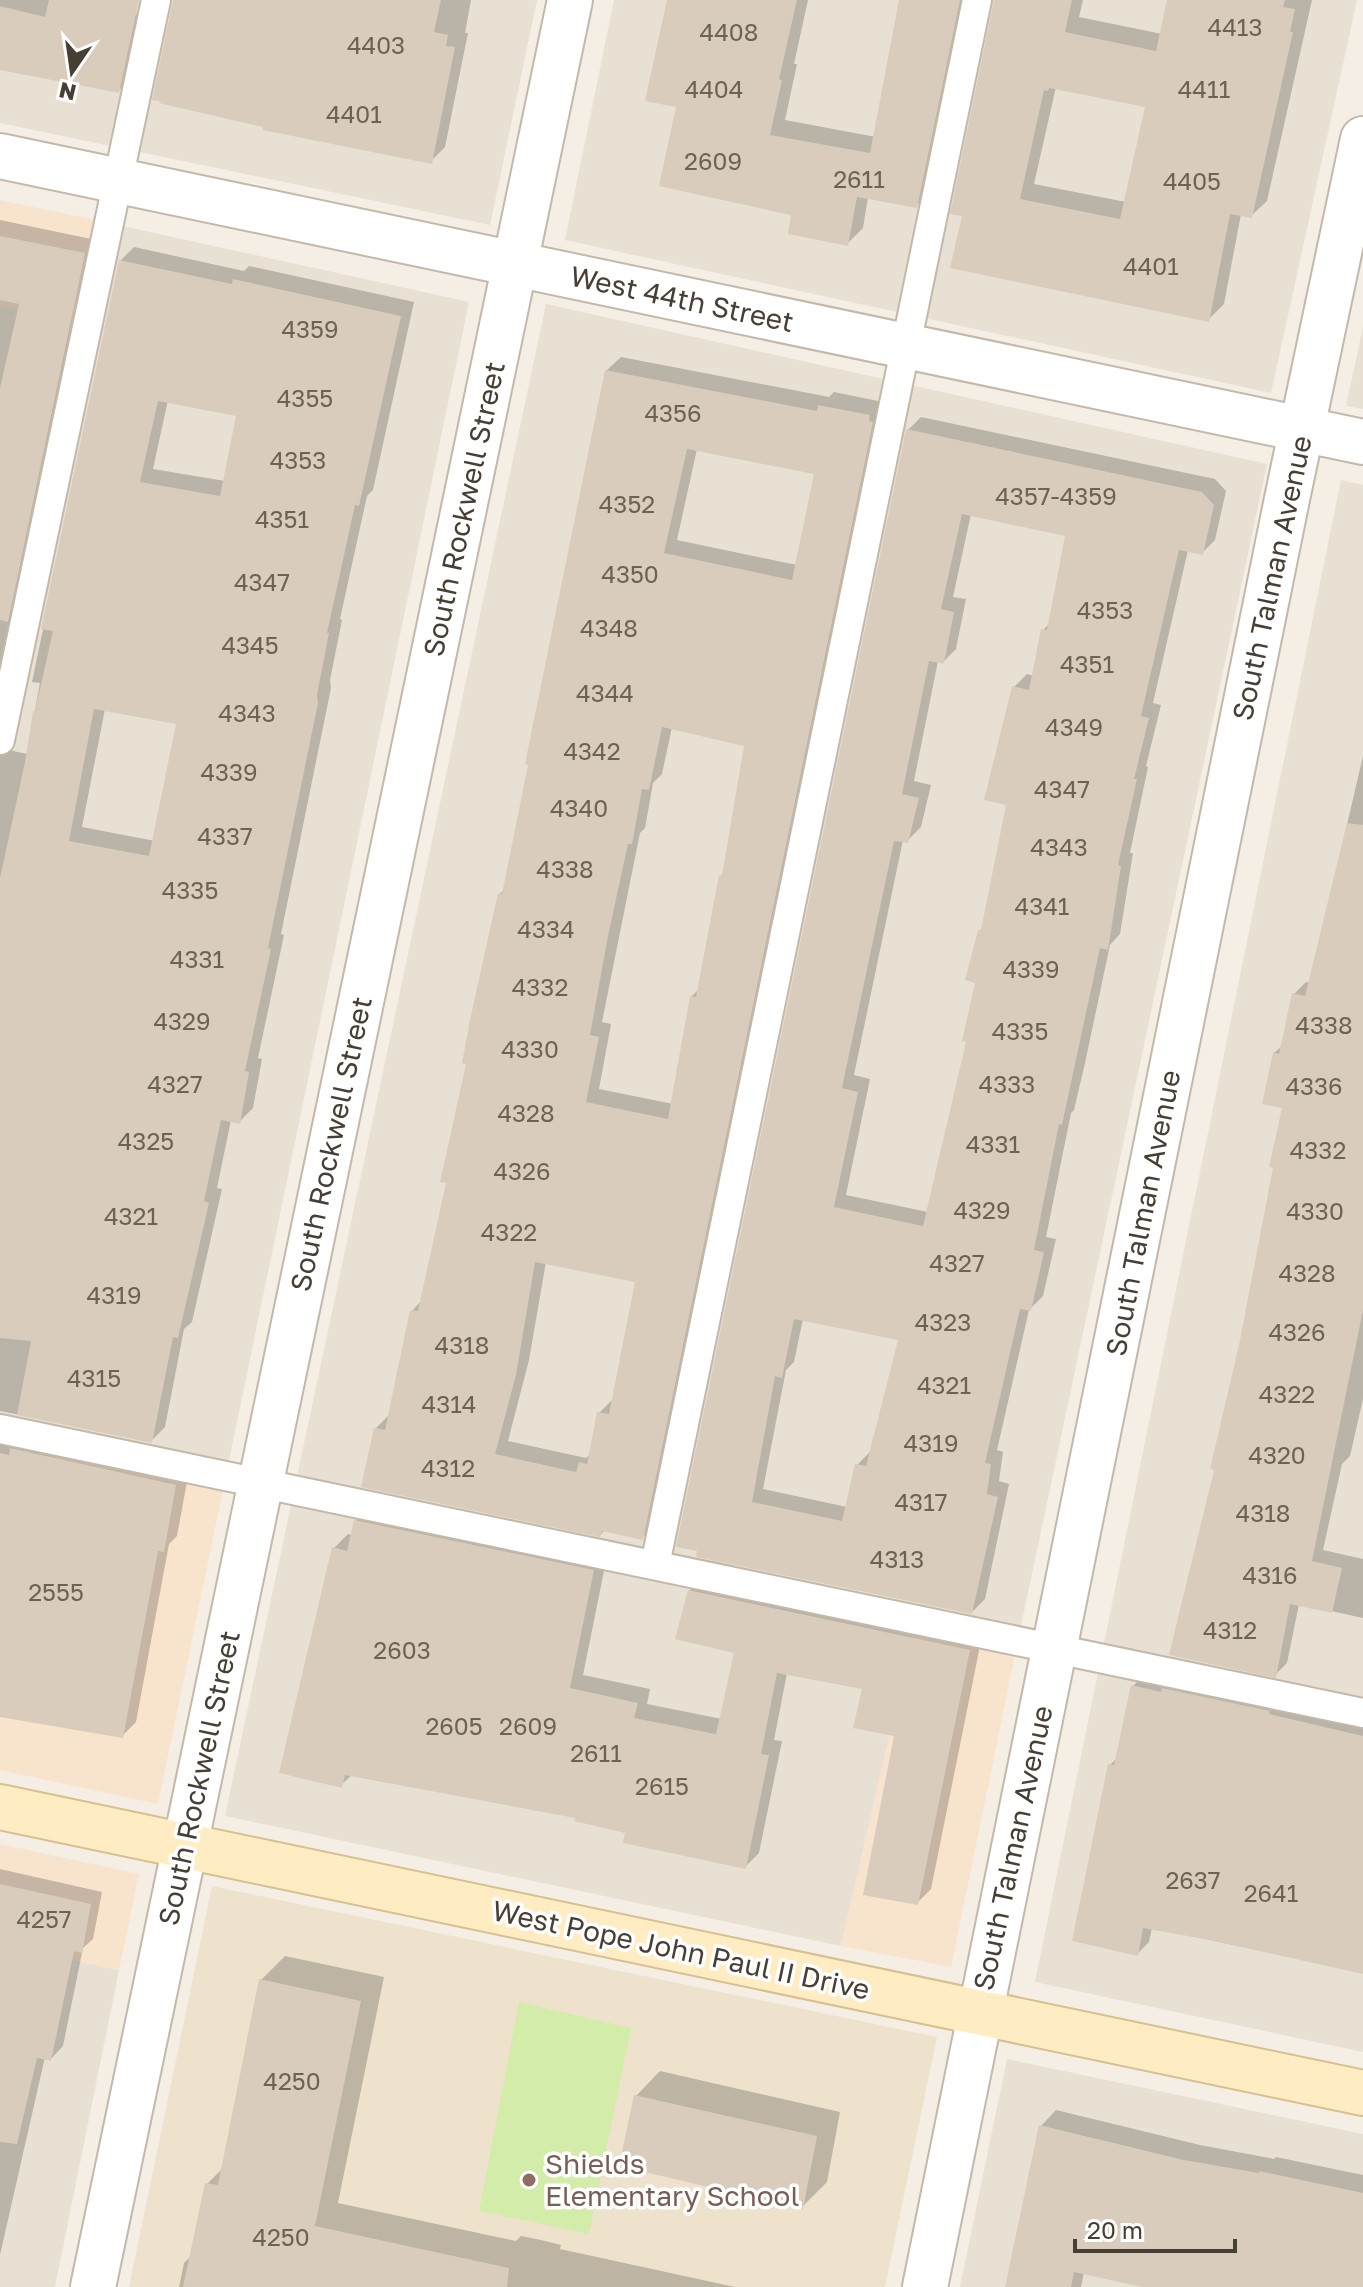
<svg xmlns="http://www.w3.org/2000/svg" width="1363" height="2287" viewBox="0 0 1363 2287" font-family="'Golos Text',sans-serif">
	<style>
		.residential { fill: #e8e0d2 }
		.commercial { fill: #f8e3cd }
		.education { fill: #eee2cd }
		.green { fill: #d3eca9 }
		.shadow { fill: #0003; fill-rule: evenodd }
		.building { fill: #d9ccbc; fill-rule: evenodd }
		.lines { fill: none; stroke-linecap: round; stroke-linejoin: round }
		.lane-casing { stroke: #c3b8a9; stroke-width: 32 }
		.street-casing { stroke: #c3b8a9; stroke-width: 48 }
		.secondary-casing { stroke: #d7c090; stroke-width: 48 }
		.lane { stroke: #fff; stroke-width: 28 }
		.street { stroke: #fff; stroke-width: 44 }
		.secondary { stroke: #ffecc3; stroke-width: 44 }
		.education-dot { fill: #8d6e63; stroke: #fff; stroke-width: 3 }
		.labels { text-anchor: middle; stroke-width: 7; stroke-linejoin: round; paint-order: stroke }
		.number-label { font-size: 24px; fill: #6c6256 }
		.street-label { font-size: 28px; fill: #473e34; stroke: #fff }
		.education-label { font-size: 28px; fill: #785e54; stroke: #fff; text-anchor: start }
	</style>
	<rect width="100%" height="100%" fill="#f4eee5"/>
	<g class="residential">
		<path d="M0,0H537L490,225L0,123Z"/>
		<path d="M614,0H1357L1271,393L565,240Z"/>
		<path d="M109,223L469,302L226,1475L0,1704V306L88,324Z"/>
		<path d="M546,304L1267,464L1018,1640L916,1620L841,1946L225,1816Z"/>
		<path d="M1363,327V409L1346,406Z"/>
		<path d="M1341,480L1363,485V2052L1035,1982Z"/>
		<path d="M0,1945L119,1970L55,2287H0Z"/>
		<path d="M1007,2059L1363,2134V2287H960Z"/>
	</g>
	<g class="commercial">
		<path d="M0,200L109,223L88,324L0,306Z"/>
		<path d="M56,1441L226,1475L158,1804L0,1770V1704Z"/>
		<path d="M916,1619L1018,1640L951,1967L841,1946Z"/>
		<path d="M0,1844L139,1874L119,1970L0,1945Z"/>
	</g>
	<path class="education" d="M212,1886L937,2037L885,2287H129Z"/>
	<path class="green" d="M519,2002L631,2028L589,2234L479,2211Z"/>
	<g class="shadow">
		<path d="M0,0H136L133,13L145,16L133,77L118,91L0,66Z"/>
		<path d="M314,0H471L465,33H468L445,147L431,161Z"/>
		<path d="M678,0H808L794,64H797L785,120L876,137L901,0H971L932,190L916,206L868,197L863,228L847,244L794,213L679,106Z"/>
		<path d="M995,0H1083L1079,17L1162,34L1170,0H1312L1267,201L1251,216L1241,214L1224,304L1208,320L965,215ZM1056,87L1147,105L1126,202L1034,184Z"/>
		<path d="M0,220L96,240L8,663L0,671Z"/>
		<path d="M134,247L244,271L249,266L414,302L373,490L367,496L340,619L342,620L330,680L331,688L281,934L284,935L258,1058L262,1059L253,1108L239,1122L231,1120L217,1188L222,1189L192,1322L184,1329L165,1427L151,1441L0,1411V748L27,754L40,683L32,682L120,261ZM168,400L238,415L225,481L153,469ZM105,709L179,723L155,841L82,827Z"/>
		<path d="M621,357L829,397L834,392L883,402L656,1524L642,1538L605,1530L600,1535L376,1428L390,1414L412,1311L422,1300L448,1182L500,894L505,888L607,370ZM697,449L817,472L797,565L677,540ZM672,727L747,745L724,873L721,876L699,989L691,997L673,1104L599,1089L611,1024L602,1022L640,833L645,828L653,783L662,774ZM546,1262L637,1280L613,1399L599,1413L592,1452L586,1458L508,1441L529,1360Z"/>
		<path d="M921,417L1215,479L1226,491L1215,540L1202,553L1188,550L1153,703L1161,705L1146,766L1148,767L1130,853H1133L1120,934L1110,945L1085,1063L1074,1110L1071,1113L1046,1237L1056,1239L1043,1296L1029,1310L997,1450L1003,1452L999,1481L1009,1484L985,1599L972,1612L698,1555L908,430ZM971,514L1068,534L1051,622L1043,630L1034,676L1027,674L1014,687L1009,803L983,927L980,931L977,981L968,1040L928,1212L846,1195L870,1079L854,1075L903,840H908L921,827L931,785L914,781L938,661L943,662L956,649L966,599L953,597ZM803,1319L900,1338L870,1452L857,1465L847,1507L763,1489L786,1370L794,1362Z"/>
		<path d="M1363,756V1399L1350,1456L1342,1464L1323,1550L1363,1559V1618L1299,1604L1287,1663L1275,1675L1217,1469L1285,1106L1274,1053L1283,1045L1294,994L1306,982L1310,983Z"/>
		<path d="M0,1422L189,1471L177,1536L169,1544L136,1722L122,1736L0,1682Z"/>
		<path d="M370,1507L607,1556L583,1675L650,1689L647,1704L722,1719L736,1651L689,1591L703,1577L982,1636L931,1889L917,1903L897,1735L864,1688L787,1673L774,1740L782,1741L759,1853L745,1867L577,1817L352,1775L341,1785L334,1548L348,1534L352,1535L356,1521Z"/>
		<path d="M1144,1674L1363,1722V1972L1152,1928L1149,1942L1137,1954L1110,1765L1117,1758L1133,1686Z"/>
		<path d="M0,1869L102,1892L93,1939L83,1948L63,2046L51,2059L45,2057L0,2255Z"/>
		<path d="M285,1956L384,1977L338,2203L516,2241L521,2236L541,2240L561,2245L560,2249L735,2287H179L184,2263L192,2255L207,2184L224,2167L261,1980Z"/>
		<path d="M660,2071L840,2112L827,2182L803,2206L636,2096Z"/>
		<path d="M1056,2110L1200,2145L1274,2159L1276,2157L1363,2175V2287H1153L1084,2272L1081,2287H1007L1041,2126Z"/>
	</g>
	<g class="building">
		<path d="M49,0H139L119,93L0,70V6L45,17Z"/>
		<path d="M173,0H441L434,32L448,35L446,46L455,47L432,164L263,130V127L159,103L160,101L152,100Z"/>
		<path d="M667,0H797L779,79L782,80L770,135L870,153L899,0H960L917,208L857,197L848,246L788,234L791,215L659,186L676,107L645,101Z"/>
		<path d="M994,0H1072L1065,32L1156,51L1167,0H1285L1283,7L1295,9L1290,32H1293L1252,218L1230,214L1209,322L950,268L962,216L950,214ZM1049,88L1145,107L1120,219L1020,199L1044,90L1048,91Z"/>
		<path d="M0,236L85,253L8,622L0,620V388L19,304L0,300Z"/>
		<path d="M119,260L232,284L233,279L401,316L359,506L355,505L327,633H329L317,695L318,703L268,948L271,949L245,1071L249,1072L240,1124L221,1120L204,1201L209,1203L178,1338L173,1337L152,1443L17,1415L31,1341L0,1338V878L25,762L33,711H35L53,631L41,629ZM158,401L236,416L220,496L140,482ZM94,709L176,724L149,856L69,841Z"/>
		<path d="M605,370L817,411L818,405L870,415L869,421L873,422L643,1540L602,1531L600,1537L361,1487L374,1428L385,1430L410,1310L418,1311L446,1183L440,1182L466,1064L462,1063L470,1020L498,893L502,894L528,765L525,764ZM687,449L814,474L792,580L664,553ZM662,727L744,746L722,876L719,875L696,997L690,996L668,1119L586,1102L599,1037L590,1035L608,936L628,844H632L642,789L649,790ZM535,1262L635,1282L609,1414L597,1412L587,1464L579,1462L576,1472L495,1454L516,1375Z"/>
		<path d="M906,429L1202,492L1214,505L1203,555L1179,550L1141,716L1149,718L1134,779H1137L1118,865L1121,866L1108,950L1100,948L1072,1078L1062,1125L1059,1124L1034,1250L1044,1252L1031,1311L1020,1309L985,1463L991,1464L987,1494L998,1497L972,1614L696,1557L697,1551L676,1547ZM962,514L1065,536L1047,630L1041,629L1029,690L1012,686L984,800L1006,805L981,930H978L965,980L975,983L962,1041L966,1042L923,1226L834,1207L858,1092L842,1088L894,841L908,843L919,798L902,794L929,661L944,664L954,612L941,609ZM794,1319L898,1340L866,1466L855,1464L842,1521L752,1502L775,1376L782,1378Z"/>
		<path d="M1347,823L1363,825V1310L1312,1561L1342,1568L1332,1613L1290,1604L1276,1678L1169,1655L1214,1470L1210,1469L1239,1345L1273,1168L1269,1167L1282,1108L1262,1104L1273,1052L1279,1054L1292,993L1305,996Z"/>
		<path d="M10,1448L176,1485L164,1552L158,1551L123,1738L0,1717V1453L9,1455Z"/>
		<path d="M354,1520L594,1570L570,1688L638,1703L634,1718L716,1734L734,1653L675,1639L688,1590L970,1650L918,1905L863,1895L894,1736L853,1728L862,1689L777,1673L761,1754L769,1755L746,1869L623,1843L625,1833L574,1821L575,1818L345,1775L342,1788L279,1773L332,1547L347,1551Z"/>
		<path d="M1131,1685L1161,1692L1162,1688L1270,1711L1269,1714L1363,1736V1974L1210,1940L1143,1928L1138,1956L1072,1941L1108,1764L1114,1765Z"/>
		<path d="M0,1884L91,1904L82,1953L74,1951L51,2061L37,2058L17,2144L0,2142Z"/>
		<path d="M259,1979L361,2001L315,2226L509,2268L507,2287H183L205,2183L218,2185Z"/>
		<path d="M634,2095L817,2136L803,2209L619,2166Z"/>
		<path d="M1039,2125L1184,2160L1259,2173V2171L1363,2193V2287H1142L1074,2272L1071,2287H1005Z"/>
	</g>
	<g class="lines">
		<g class="lane-casing">
			<g id="lane">
				<path d="M0,740L156,0"/>
				<path d="M0,1429L1363,1713"/>
				<path d="M655,1565L977,0"/>
			</g>
		</g>
		<g class="street-casing">
			<g id="street">
				<path d="M0,156L1363,442"/>
				<path d="M93,2287L570,0"/>
				<path d="M925,2287L1287,499L1363,139"/>
			</g>
		</g>
		<g class="secondary-casing">
			<path id="secondary" d="M0,1807L1363,2093"/>
		</g>
		<use href="#lane" class="lane"/>
		<use href="#street" class="street"/>
		<use href="#secondary" class="secondary"/>
	</g>
	<circle class="education-dot" cx="529" cy="2180" r="8"/>
	<g class="labels">
		<g class="number-label">
			<text x="1235" y="36">4413</text>
			<text x="729" y="41">4408</text>
			<text x="376" y="54">4403</text>
			<text x="714" y="98">4404</text>
			<text x="1204" y="98">4411</text>
			<text x="354" y="123">4401</text>
			<text x="713" y="170">2609</text>
			<text x="859" y="188">2611</text>
			<text x="1192" y="190">4405</text>
			<text x="1151" y="275">4401</text>
			<text x="310" y="338">4359</text>
			<text x="305" y="407">4355</text>
			<text x="673" y="422">4356</text>
			<text x="298" y="469">4353</text>
			<text x="1056" y="505">4357-4359</text>
			<text x="627" y="513">4352</text>
			<text x="282" y="528">4351</text>
			<text x="630" y="583">4350</text>
			<text x="262" y="591">4347</text>
			<text x="1105" y="619">4353</text>
			<text x="609" y="637">4348</text>
			<text x="250" y="654">4345</text>
			<text x="1087" y="673">4351</text>
			<text x="605" y="702">4344</text>
			<text x="247" y="722">4343</text>
			<text x="1074" y="736">4349</text>
			<text x="592" y="760">4342</text>
			<text x="229" y="781">4339</text>
			<text x="1062" y="798">4347</text>
			<text x="579" y="817">4340</text>
			<text x="225" y="845">4337</text>
			<text x="1059" y="856">4343</text>
			<text x="565" y="878">4338</text>
			<text x="190" y="899">4335</text>
			<text x="1042" y="915">4341</text>
			<text x="546" y="938">4334</text>
			<text x="197" y="968">4331</text>
			<text x="1031" y="978">4339</text>
			<text x="540" y="996">4332</text>
			<text x="182" y="1030">4329</text>
			<text x="1324" y="1034">4338</text>
			<text x="1020" y="1040">4335</text>
			<text x="530" y="1058">4330</text>
			<text x="175" y="1093">4327</text>
			<text x="1007" y="1093">4333</text>
			<text x="1314" y="1095">4336</text>
			<text x="526" y="1122">4328</text>
			<text x="146" y="1150">4325</text>
			<text x="993" y="1153">4331</text>
			<text x="1318" y="1159">4332</text>
			<text x="522" y="1180">4326</text>
			<text x="982" y="1219">4329</text>
			<text x="1315" y="1220">4330</text>
			<text x="131" y="1225">4321</text>
			<text x="509" y="1241">4322</text>
			<text x="957" y="1272">4327</text>
			<text x="1307" y="1282">4328</text>
			<text x="114" y="1304">4319</text>
			<text x="943" y="1331">4323</text>
			<text x="1297" y="1341">4326</text>
			<text x="462" y="1354">4318</text>
			<text x="94" y="1387">4315</text>
			<text x="944" y="1394">4321</text>
			<text x="1287" y="1403">4322</text>
			<text x="449" y="1413">4314</text>
			<text x="931" y="1452">4319</text>
			<text x="1277" y="1464">4320</text>
			<text x="448" y="1477">4312</text>
			<text x="921" y="1511">4317</text>
			<text x="1263" y="1522">4318</text>
			<text x="897" y="1568">4313</text>
			<text x="1270" y="1584">4316</text>
			<text x="56" y="1601">2555</text>
			<text x="1230" y="1639">4312</text>
			<text x="402" y="1659">2603</text>
			<text x="454" y="1735">2605</text>
			<text x="528" y="1735">2609</text>
			<text x="596" y="1762">2611</text>
			<text x="662" y="1795">2615</text>
			<text x="1193" y="1889">2637</text>
			<text x="1271" y="1902">2641</text>
			<text x="44" y="1928">4257</text>
			<text x="292" y="2090">4250</text>
			<text x="281" y="2246">4250</text>
		</g>
		<g class="street-label">
			<text transform="translate(682 299) rotate(12)" y="10">West 44th Street</text>
			<text transform="translate(464 509) rotate(-78)" y="10">South Rockwell Street</text>
			<text transform="translate(1272 578) rotate(-78)" y="10">South Talman Avenue</text>
			<text transform="translate(331 1144) rotate(-78)" y="10">South Rockwell Street</text>
			<text transform="translate(1143 1213) rotate(-79)" y="10">South Talman Avenue</text>
			<text transform="translate(199 1778) rotate(-78)" y="10">South Rockwell Street</text>
			<text transform="translate(1013 1848) rotate(-78)" y="10">South Talman Avenue</text>
			<text transform="translate(681 1950) rotate(12)" y="10">West Pope John Paul II Drive</text>
		</g>
		<g class="education-label">
			<text x="545" y="2174">Shields<tspan x="545" dy="32">Elementary School</tspan></text>
		</g>
	</g>
	<g transform="translate(72 72) rotate(193)" stroke="#ffffff" stroke-width="6" paint-order="stroke">
	<path d="M0-6L14 30L0 20L-14 30Z" fill="#473e34"/>
	<text y="-12" font-size="22" font-weight="bold" text-anchor="middle" fill="#473e34">N</text>
	</g>
	<path d="M1075 2239v12h160v-12" fill="none" stroke="#473e34" stroke-width="4"/>
	<text x="1087" y="2239" font-size="24" fill="#473e34" stroke="#ffffff" stroke-width="6" paint-order="stroke">20 m</text>
</svg>
